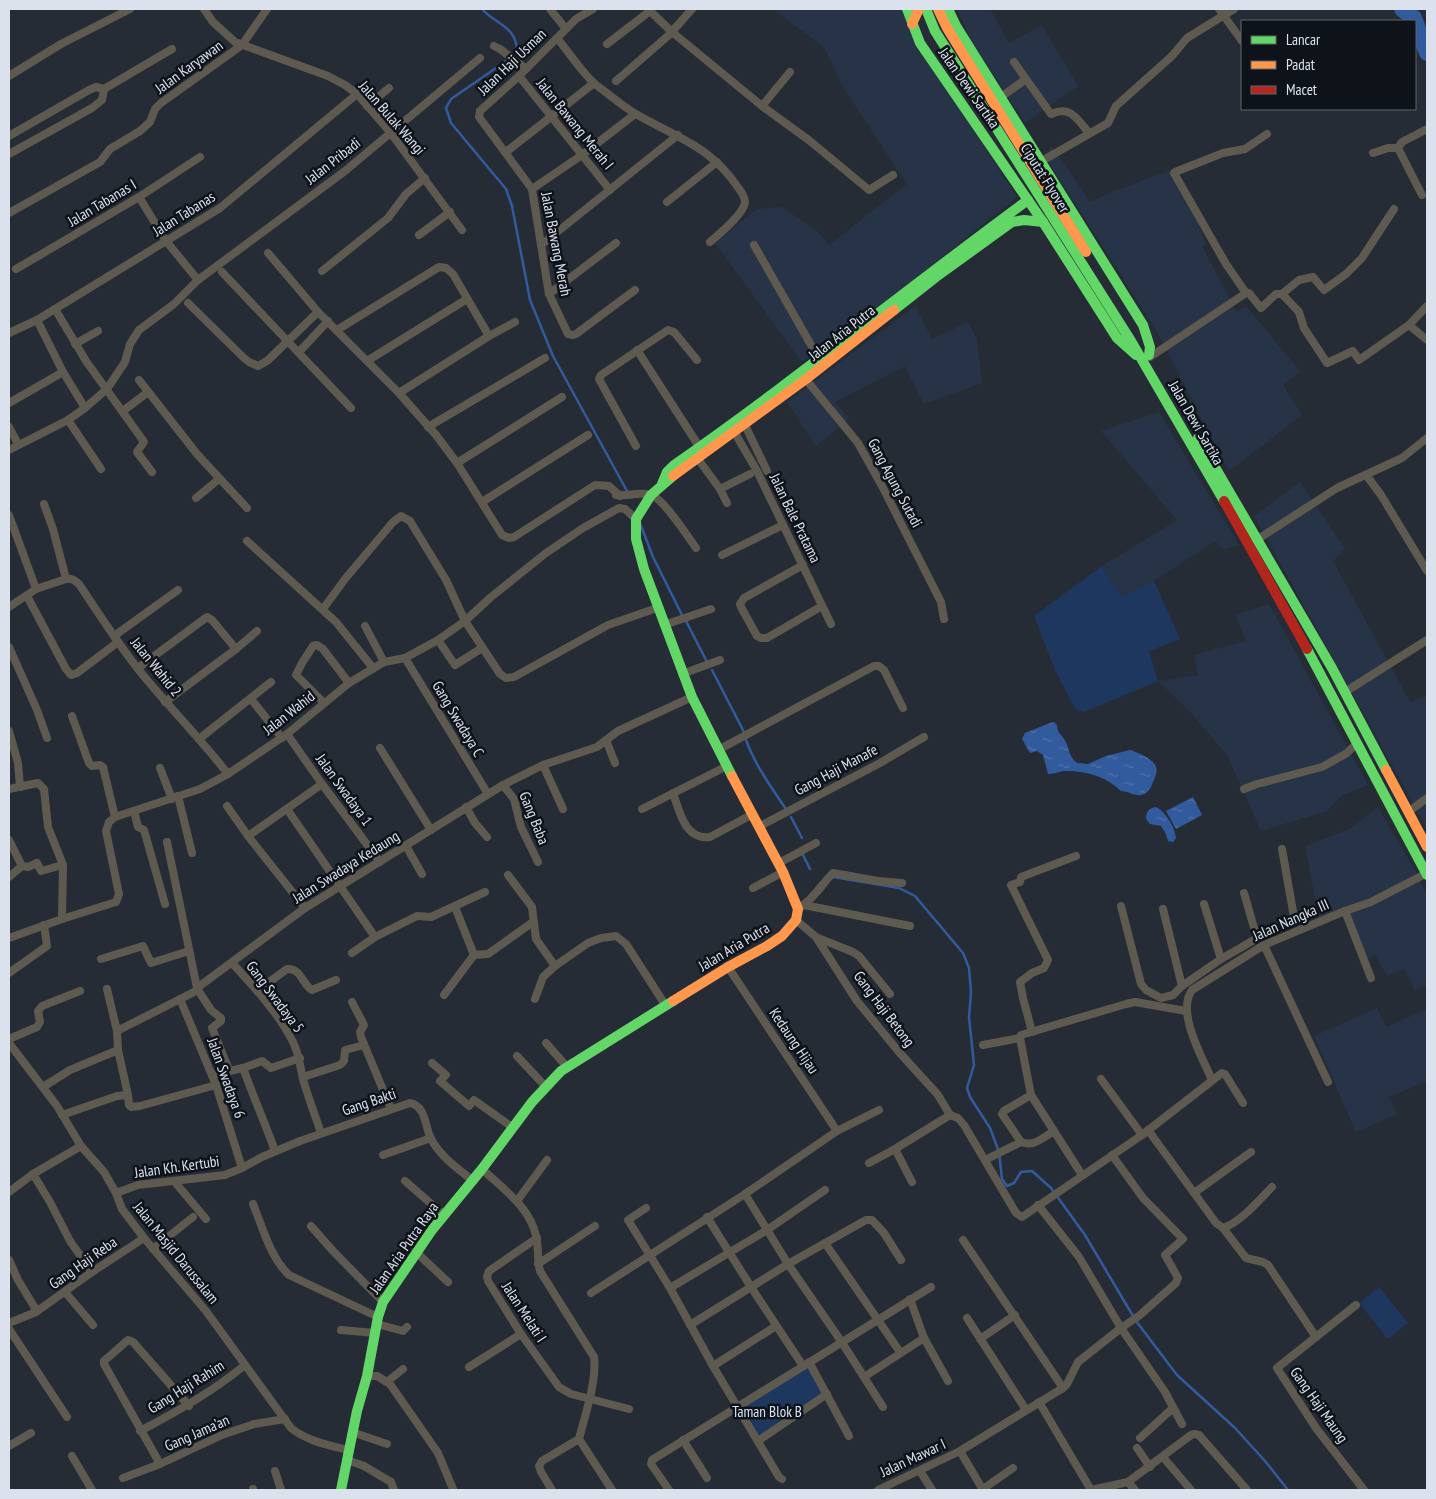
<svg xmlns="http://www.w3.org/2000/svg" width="1436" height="1499" viewBox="0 0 1436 1499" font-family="'PT Sans Narrow',sans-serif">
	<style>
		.built { fill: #273447 }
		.green { fill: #1e375f }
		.water { fill: url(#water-ripples) }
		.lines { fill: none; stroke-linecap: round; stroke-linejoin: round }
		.stream { stroke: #325b9e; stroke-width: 2.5 }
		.river { stroke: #325b9e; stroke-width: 16 }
		.street { stroke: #5e5a50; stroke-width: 8 }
		.fast { stroke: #63d668; stroke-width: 10 }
		.slow { stroke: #ff974d; stroke-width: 10 }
		.jam { stroke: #b3261e; stroke-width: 10 }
		.labels { text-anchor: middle; stroke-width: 5; stroke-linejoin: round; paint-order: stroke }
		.street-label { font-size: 15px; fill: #dbe2ed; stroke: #0e131a }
		.park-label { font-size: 15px; fill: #d7e4f9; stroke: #0e131a }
	</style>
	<defs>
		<pattern id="water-ripples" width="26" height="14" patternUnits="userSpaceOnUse" patternTransform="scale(1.25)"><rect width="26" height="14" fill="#325b9e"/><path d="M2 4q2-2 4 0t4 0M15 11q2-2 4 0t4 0" fill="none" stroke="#4f72ac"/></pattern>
	</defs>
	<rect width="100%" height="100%" fill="#262c35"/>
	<g class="built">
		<path d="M772,9H905L921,50L1017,197L886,302L802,362L715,243L757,209L782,207L818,232L829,245L907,184L844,89L824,47Z"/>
		<path d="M957,9H990L1009,43L1042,25L1078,86L1025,123L970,38Z"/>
		<path d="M1052,146L1090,202L1112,192L1176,168L1206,244L1202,246L1236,311L1246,306L1300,371L1283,385L1302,415L1229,471L1156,330L1044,155Z"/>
		<path d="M915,306L932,339L968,322L977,339L982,383L924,404L905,366L835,402L849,419L816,446L787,402Z"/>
		<path d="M1159,412L1239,545L1224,549L1215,541L1154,581L1122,597L1102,566L1177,520L1101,431Z"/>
		<path d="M1300,482L1345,549L1333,561L1410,702L1427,695V828L1254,516Z"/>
		<path d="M1269,604L1368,785L1341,796L1327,811L1261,831L1227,755L1189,711L1158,681L1198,675L1194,655L1246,641L1236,615Z"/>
		<path d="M1378,807L1418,876L1427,896V985L1414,990L1405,969L1387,976L1375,955L1365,961L1346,909L1319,919L1305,846L1350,829Z"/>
		<path d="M1377,1008L1386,1027L1427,1009V1081L1389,1097L1397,1114L1356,1132L1314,1036Z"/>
	</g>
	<g class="green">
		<path d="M1102,566L1122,597L1154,581L1180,639L1149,651L1158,681L1084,712L1075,709L1055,670L1034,616Z"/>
		<path d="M1379,1287L1408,1323L1388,1339L1359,1303Z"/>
		<path d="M809,1362L827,1394L758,1441L738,1408Z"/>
	</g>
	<g class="water">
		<path d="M1054,722L1057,725C1057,732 1060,733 1064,739C1070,747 1067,755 1077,763L1088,764L1106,756L1130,750C1137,752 1154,759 1156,767C1158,771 1155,778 1153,782C1151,787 1149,792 1144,794C1136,798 1129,791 1121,791C1106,776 1084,770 1063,771C1058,772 1053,774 1048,774L1043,755L1037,751L1030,753L1022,739L1025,733L1050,723Z"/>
		<path d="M1193,797L1202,815L1176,829L1166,811Z"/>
		<path d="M1156,807C1166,812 1175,828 1176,838L1173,842L1168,841L1166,834L1161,826L1150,824L1146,819C1146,812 1149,808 1156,807Z"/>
	</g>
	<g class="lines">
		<g class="stream">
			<path d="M482,9C496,25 518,26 517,54"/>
			<path d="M509,59L451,99L446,108L451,123L506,189L512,206L530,300L553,356L627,491"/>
			<path d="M640,523L653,557L682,615"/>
			<path d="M686,621L707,662"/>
			<path d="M712,670L744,732"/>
			<path d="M746,740C755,765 771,787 786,809"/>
			<path d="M791,817L802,838"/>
			<path d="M803,855L810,869"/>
			<path d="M833,877L899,888L915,896L963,953L969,968L971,992L969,1017L974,1065L967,1088L970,1097L990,1128L999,1152L1002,1179L1007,1186L1014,1183L1021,1172L1032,1171L1051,1188L1085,1235L1136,1321L1177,1375L1235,1428L1265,1461L1288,1490"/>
		</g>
		<path class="river" d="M1402,9L1414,18L1427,53"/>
		<g class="street">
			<path d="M204,9L213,22L235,42L328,76L345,85L357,94L390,132L462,230"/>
			<path d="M550,9L566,29"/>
			<path d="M593,9L576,19L519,76L480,111L479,117L532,189L549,294L568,334L573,335L576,334L635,290"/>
			<path d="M648,9L672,32L762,106L810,141L869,190L893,175"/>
			<path d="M1219,9L1242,41"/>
			<path d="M557,38C568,51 583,74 596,85C609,94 622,106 636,114C675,137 709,145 737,186C740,190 745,196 745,202C744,214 719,234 710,242"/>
			<path d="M607,44L650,11"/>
			<path d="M494,46L500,49L526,69"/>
			<path d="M1014,62L1026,79"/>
			<path d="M9,76L61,44L130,9"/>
			<path d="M519,76L610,190"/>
			<path d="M616,81L669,35L692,9"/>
			<path d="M1001,97L1026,79L1051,114C1071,105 1077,119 1089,133"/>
			<path d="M367,106L389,88"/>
			<path d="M762,106L790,72"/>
			<path d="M9,136L89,90L96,87L104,89L172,49"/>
			<path d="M1398,148L1422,195"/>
			<path d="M1398,148L1402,142L1427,129"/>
			<path d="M506,152L594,83"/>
			<path d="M1373,153L1388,148H1398"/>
			<path d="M9,154L92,108L102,100L104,89"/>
			<path d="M1040,162L1108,123L1116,106L1172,56L1187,38L1234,9"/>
			<path d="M532,189L582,155L635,114"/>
			<path d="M139,197L166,241L198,280"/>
			<path d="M667,202L717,162"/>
			<path d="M9,213L100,162L110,149L140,131L150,122L155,109L161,103L242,45L267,9"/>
			<path d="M419,235L450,212"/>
			<path d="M541,245L678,135"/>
			<path d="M754,245L819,359"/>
			<path d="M268,253L318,312L399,393L436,435L457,463L502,535L509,538L514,537L595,485L609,486L620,496"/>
			<path d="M16,269L139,197L200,157"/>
			<path d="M322,271L388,218L406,194L425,178"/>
			<path d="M222,272L351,408"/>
			<path d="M1246,293L1226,264L1174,173L1175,172L1223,153L1245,149L1267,134"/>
			<path d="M549,294L616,243"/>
			<path d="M1282,294L1299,280L1313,277L1324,290L1346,274L1362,258L1394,209"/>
			<path d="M188,303L244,358L249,362L258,366L267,361L318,312"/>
			<path d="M55,309L86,361L142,439L144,442L137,452L152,472"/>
			<path d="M37,320L63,372L85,408"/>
			<path d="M1409,325L1427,340"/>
			<path d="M337,330L439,267L446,268L453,274L489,336"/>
			<path d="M9,333L37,320L220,208L357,94"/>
			<path d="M75,344L98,331"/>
			<path d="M637,350L702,451"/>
			<path d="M299,352L328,321"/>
			<path d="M1150,357L1246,293H1249L1261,308L1276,294H1282L1299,312L1304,328L1327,363L1353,351L1359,360L1409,325L1427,306"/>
			<path d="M367,361L467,299"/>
			<path d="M803,376L858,443L882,486L941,602L944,619"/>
			<path d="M139,380L197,454L247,508"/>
			<path d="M399,393L489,336L515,322"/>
			<path d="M9,403L63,372"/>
			<path d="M123,411L148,392"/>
			<path d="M68,420L101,469"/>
			<path d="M745,425L767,471"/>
			<path d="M9,427L18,444"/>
			<path d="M428,427L545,358"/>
			<path d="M732,428L757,471L831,624"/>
			<path d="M636,446L599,379L601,375L668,330L674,332L697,360"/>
			<path d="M9,450L68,420L85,408L107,389L125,362L130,344L139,330L174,304L198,280L345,171L480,58"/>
			<path d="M698,459L720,489L727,503"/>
			<path d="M457,463L562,397"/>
			<path d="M1366,475L1381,495L1427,571"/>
			<path d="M720,489L750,474"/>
			<path d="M616,495C627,497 639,491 651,495C664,499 688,537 696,548"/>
			<path d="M196,498L219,479"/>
			<path d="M482,502L588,435"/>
			<path d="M44,504L53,529L66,579"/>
			<path d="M9,515L36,589"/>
			<path d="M1258,539L1337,488L1402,458L1427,438"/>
			<path d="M247,541L336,622L373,668"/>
			<path d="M722,555L783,525"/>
			<path d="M803,565L744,598L740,604L741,607L757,636L761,638H767L822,606"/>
			<path d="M27,596L66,669L71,675L77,673L118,642"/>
			<path d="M9,607L36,589L66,579C72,578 74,580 79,584C98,613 117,642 138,669C167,705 200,738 228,774"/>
			<path d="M323,609L345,579L393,522L401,516L410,521L446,580L465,621L500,674L506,678L514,677L608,625L657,608"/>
			<path d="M664,625L711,609"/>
			<path d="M365,626L384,662"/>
			<path d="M114,636L178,590"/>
			<path d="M438,640L455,665L482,648"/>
			<path d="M9,647L37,710L47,738"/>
			<path d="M405,658L488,794"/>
			<path d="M138,668L207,617L212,620L236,649"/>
			<path d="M682,674L720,660"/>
			<path d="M1345,692L1427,640"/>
			<path d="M251,699L282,738"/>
			<path d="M165,702L236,649L257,631"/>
			<path d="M324,703L296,675L302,663L313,646L317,645L323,649L349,683"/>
			<path d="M72,716L89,763L92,766L100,765L103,767L115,817"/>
			<path d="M9,731L18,763L20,787"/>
			<path d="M287,734L322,784L380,862"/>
			<path d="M199,739L271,682"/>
			<path d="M606,740L615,763"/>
			<path d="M380,748L431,830"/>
			<path d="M718,750L874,666H879L884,670L903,708"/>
			<path d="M543,765L563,809"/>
			<path d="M160,768L172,799"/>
			<path d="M503,785L514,799L521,827L538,862"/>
			<path d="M9,789L38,783L44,789L48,827L63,865L62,919"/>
			<path d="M1244,789L1257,784L1322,767L1347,753L1357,743"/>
			<path d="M673,793C680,813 685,840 710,837L753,814"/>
			<path d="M178,796L192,853"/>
			<path d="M227,806L248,836L305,908"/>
			<path d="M466,807L475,823L487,837"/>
			<path d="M287,809L375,937"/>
			<path d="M642,809L727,766"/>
			<path d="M134,811L138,827L144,830L165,904"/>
			<path d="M1408,812L1427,798"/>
			<path d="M760,826L880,763L924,737"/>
			<path d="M248,836L322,784"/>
			<path d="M9,840L22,866"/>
			<path d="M167,842L197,988"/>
			<path d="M406,846L422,874"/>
			<path d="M779,863L816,843"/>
			<path d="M508,875L532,907L536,939L555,966L588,943L601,938L616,936L626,944L666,1006"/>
			<path d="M9,877L22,866L28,867L37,863L41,871L63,865"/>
			<path d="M753,888L783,872"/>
			<path d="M1244,893L1257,938"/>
			<path d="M1204,904L1221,959"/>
			<path d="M804,905L910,926"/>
			<path d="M1121,906L1141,984L1146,990L1161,998L1173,995L1182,986L1221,959L1294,917L1282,849"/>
			<path d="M455,907L474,955L488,954L533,922"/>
			<path d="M798,909C814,899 821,885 833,873L878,881L902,883"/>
			<path d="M1163,909L1182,986"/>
			<path d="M1345,911L1371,978"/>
			<path d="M796,920L816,937L857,1001L899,1052L938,1095L950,1115"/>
			<path d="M9,938L62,919L116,902L119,894L106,831L109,822L115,817L200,789L228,774L287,734L349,683L384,662L405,658L438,640L465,621L491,597L546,553L583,528L619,508L625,509L636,519"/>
			<path d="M818,938L853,952L859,956L890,994"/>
			<path d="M1264,945L1328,1082"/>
			<path d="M352,953L375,937L417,916L431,917L485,892"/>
			<path d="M101,959L143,946L151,963L189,951"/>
			<path d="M232,963C254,987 278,1012 293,1042C299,1054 300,1066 303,1079C308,1097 315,1115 321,1133"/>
			<path d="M728,967L837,1131"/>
			<path d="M9,973L47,946L44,925"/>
			<path d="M198,990L211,1010L221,1018V1021L212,1028L229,1070"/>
			<path d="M257,991L287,969C301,968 302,984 312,990L336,980"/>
			<path d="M444,995L474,955"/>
			<path d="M180,999L216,1085L242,1168"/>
			<path d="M535,999L543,977L555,966"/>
			<path d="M352,1002L364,1025L360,1032L361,1037L391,1109"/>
			<path d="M117,1031L198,990L197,988L305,908L503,785L543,765L597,747L618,731L692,697"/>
			<path d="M1032,1032L1023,998L1020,982L1032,973L1044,968L1048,960L1011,885L1020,882L1021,877L1076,856"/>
			<path d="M9,1039L37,1027L40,1022L38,1011L42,1006L80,991"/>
			<path d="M9,1043L57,1106L81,1146L104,1172L116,1193L122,1209L144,1238L206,1311L291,1428C307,1441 328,1445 348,1450"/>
			<path d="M546,1043L567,1067"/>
			<path d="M983,1045L1020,1038"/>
			<path d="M118,1050L128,1095"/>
			<path d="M517,1056L545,1086"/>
			<path d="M432,1063L446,1075L440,1081L469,1106L474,1100L512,1127"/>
			<path d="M243,1068C253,1096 265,1123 275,1151"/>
			<path d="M212,1075L243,1068L262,1061L271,1068L300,1058"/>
			<path d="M303,1077L340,1065L344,1061L345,1050L364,1045"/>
			<path d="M1101,1079L1142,1135"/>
			<path d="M1212,1080C1202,1057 1176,1012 1192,990L1264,945L1345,911L1371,902L1427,873"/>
			<path d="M43,1087L70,1070L118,1050L117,1031L107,989"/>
			<path d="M62,1115L117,1096L128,1095L129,1105L131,1107L140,1106L216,1085"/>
			<path d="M950,1115L958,1118L964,1125L1016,1213L1022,1217L1142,1135L1222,1073L1225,1074L1243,1103"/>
			<path d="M1148,1130L1216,1223L1223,1228L1246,1258L1263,1262L1268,1265L1316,1337"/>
			<path d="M1021,1142L1002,1114L1004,1111L1031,1095"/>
			<path d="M895,1149L912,1182"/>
			<path d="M383,1155L431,1138"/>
			<path d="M985,1160L1021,1142C1035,1147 1042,1138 1054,1131"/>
			<path d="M869,1163L895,1149L950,1115"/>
			<path d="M482,1169C502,1188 530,1207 536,1236C539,1248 537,1260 540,1271L594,1357C597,1381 585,1415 579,1439L612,1490"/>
			<path d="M33,1174L50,1202L70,1241L92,1272"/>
			<path d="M1082,1175L1031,1095L1020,1038L1021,1035L1126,1004L1135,1002L1186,1011"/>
			<path d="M174,1181L206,1219"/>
			<path d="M405,1181L444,1215"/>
			<path d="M9,1192L33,1174L81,1146"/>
			<path d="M116,1193L138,1185L225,1175L242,1168L262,1157L300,1141L410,1103C426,1106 425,1127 431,1139C441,1157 457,1168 472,1180"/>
			<path d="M1194,1193L1251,1152"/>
			<path d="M745,1194L788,1264L841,1341L883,1407"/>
			<path d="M517,1201L547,1160"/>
			<path d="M253,1204C263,1228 270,1257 289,1275L378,1317"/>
			<path d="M1038,1205L1079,1257L1121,1328L1165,1392L1182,1424"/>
			<path d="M646,1208L628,1220L670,1288L713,1366L779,1477L782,1479"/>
			<path d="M707,1217L751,1287L803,1366"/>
			<path d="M311,1226L333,1251L383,1302"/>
			<path d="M1223,1228C1241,1222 1259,1200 1272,1187"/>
			<path d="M537,1238L489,1271L487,1277L488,1281L521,1334L559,1387L571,1394L629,1409"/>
			<path d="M963,1240L1063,1388"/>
			<path d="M825,1243L900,1352"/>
			<path d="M153,1249L193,1217"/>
			<path d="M416,1252L448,1282"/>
			<path d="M9,1260L18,1280L35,1308L38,1310"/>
			<path d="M538,1264L595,1226"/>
			<path d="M670,1288L767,1230L825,1190"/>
			<path d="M65,1292L93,1325"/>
			<path d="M591,1293L745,1194L837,1131L879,1110"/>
			<path d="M910,1299L924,1338L948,1381"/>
			<path d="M1356,1305L1277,1368L1316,1428L1364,1490"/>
			<path d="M967,1318L1026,1410"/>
			<path d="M9,1323L36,1312L92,1272L144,1238"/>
			<path d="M377,1324L403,1331L407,1327"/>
			<path d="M690,1325L788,1264L866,1220H872L884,1233L901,1260"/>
			<path d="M9,1329L67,1417"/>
			<path d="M341,1330L375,1333"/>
			<path d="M980,1339L1015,1315"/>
			<path d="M809,1362L849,1436"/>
			<path d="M713,1366L776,1326"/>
			<path d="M469,1367L521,1334"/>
			<path d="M367,1376H377L390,1384L438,1453L453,1489"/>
			<path d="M864,1377L924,1338"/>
			<path d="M388,1381L403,1369"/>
			<path d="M1039,1402L1091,1490"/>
			<path d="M140,1431C178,1411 212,1392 245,1365"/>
			<path d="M352,1432L387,1444"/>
			<path d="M1140,1438L1173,1408"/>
			<path d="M683,1440L707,1478"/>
			<path d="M758,1441L827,1394"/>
			<path d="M9,1446L31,1433"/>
			<path d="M1137,1448L1150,1467"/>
			<path d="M960,1451L983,1490"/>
			<path d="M72,1456L92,1490"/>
			<path d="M1163,1457L1191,1490"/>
			<path d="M347,1460L364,1466L391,1482L394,1490"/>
			<path d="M160,1464L104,1364V1361L128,1340L133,1342L189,1406"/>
			<path d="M275,1471L281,1490"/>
			<path d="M920,1471L932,1490"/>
			<path d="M123,1478L160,1464L222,1435L254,1424L285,1419"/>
			<path d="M1128,1482L1135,1490"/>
			<path d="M253,1489V1490"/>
			<path d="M983,1489L1013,1468"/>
			<path d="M552,1490L541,1472L539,1466L542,1461L579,1439"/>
			<path d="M669,1490L651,1464L652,1460L931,1287"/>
			<path d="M878,1490L960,1451L1063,1388L1067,1384L1078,1362L1121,1328L1140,1315L1176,1283L1178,1278L1165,1255L1183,1239L1143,1198L1112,1155"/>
			<path d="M1091,1490L1128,1482L1191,1435L1195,1434L1199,1435L1247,1490"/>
		</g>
		<g class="fast">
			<path d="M907,9L920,43L1043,222L1117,338L1136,355"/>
			<path d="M926,9L935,31L1131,341L1224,501"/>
			<path d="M948,9L956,26L1143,325L1150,347L1149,355"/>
			<path d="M894,310L936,277L1012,222L1024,220L1043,222"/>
			<path d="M1198,438L1332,668L1386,770"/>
			<path d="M673,476L651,495L636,519V539L644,569L692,697L732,776"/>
			<path d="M662,484L667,472L674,465C795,381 909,287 1028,200"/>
			<path d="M1307,649L1427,875"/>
			<path d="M341,1490L357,1411L367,1376L378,1317L383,1302L432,1230L482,1169L532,1102L561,1071L673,1001"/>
		</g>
		<g class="slow">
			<path d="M938,9L947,28L1086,252"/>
			<path d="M912,24L919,9"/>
			<path d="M673,476L806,379L894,310"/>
			<path d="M1386,770L1427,847"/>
			<path d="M673,1001L728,967L767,946L782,936L796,920L798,909L783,872L732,776"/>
		</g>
		<path class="jam" d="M1224,501L1307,649"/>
	</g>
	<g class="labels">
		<g class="street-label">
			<text transform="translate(512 62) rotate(-44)" y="5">Jalan Haji Usman</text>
			<text transform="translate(189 67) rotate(-36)" y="5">Jalan Karyawan</text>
			<text transform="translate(969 88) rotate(55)" y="5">Jalan Dewi Sartika</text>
			<text transform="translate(392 118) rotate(49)" y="5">Jalan Bulak Wangi</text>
			<text transform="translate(575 124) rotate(51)" y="5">Jalan Bawang Merah I</text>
			<text transform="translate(333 161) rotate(-38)" y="5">Jalan Pribadi</text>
			<text transform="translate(1045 178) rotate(58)" y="5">Ciputat Flyover</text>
			<text transform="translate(102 203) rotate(-31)" y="5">Jalan Tabanas I</text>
			<text transform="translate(184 214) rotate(-32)" y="5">Jalan Tabanas</text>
			<text transform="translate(556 244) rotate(79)" y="5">Jalan Bawang Merah</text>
			<text transform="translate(842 333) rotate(-38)" y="5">Jalan Aria Putra</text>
			<text transform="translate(1196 423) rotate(60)" y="5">Jalan Dewi Sartika</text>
			<text transform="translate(895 483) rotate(62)" y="5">Gang Agung Sutadi</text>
			<text transform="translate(795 518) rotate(64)" y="5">Jalan Bale Pratama</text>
			<text transform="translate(156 667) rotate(51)" y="5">Jalan Wahid 2</text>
			<text transform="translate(289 713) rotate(-38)" y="5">Jalan Wahid</text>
			<text transform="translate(458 719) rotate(59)" y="5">Gang Swadaya C</text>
			<text transform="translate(836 770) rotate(-28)" y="5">Gang Haji Manafe</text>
			<text transform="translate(344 790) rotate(54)" y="5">Jalan Swadaya 1</text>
			<text transform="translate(534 818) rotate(68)" y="5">Gang Baba</text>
			<text transform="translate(346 867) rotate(-32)" y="5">Jalan Swadaya Kedaung</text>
			<text transform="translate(1291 920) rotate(-24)" y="5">Jalan Nangka III</text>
			<text transform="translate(734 947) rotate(-31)" y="5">Jalan Aria Putra</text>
			<text transform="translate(275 997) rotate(53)" y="5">Gang Swadaya 5</text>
			<text transform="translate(884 1009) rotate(53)" y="5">Gang Haji Betong</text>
			<text transform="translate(794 1041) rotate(56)" y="5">Kedaung Hijau</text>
			<text transform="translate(226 1078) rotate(70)" y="5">Jalan Swadaya 6</text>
			<text transform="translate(369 1102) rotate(-19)" y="5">Gang Bakti</text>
			<text transform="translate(177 1167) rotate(-8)" y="5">Jalan Kh. Kertubi</text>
			<text transform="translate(404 1248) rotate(-55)" y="5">Jalan Aria Putra Raya</text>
			<text transform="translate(176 1253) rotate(51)" y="5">Jalan Masjid Darussalam</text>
			<text transform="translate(83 1263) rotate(-35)" y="5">Gang Haji Reba</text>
			<text transform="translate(524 1312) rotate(57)" y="5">Jalan Melati I</text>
			<text transform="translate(186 1387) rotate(-32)" y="5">Gang Haji Rahim</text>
			<text transform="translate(1319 1405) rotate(55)" y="5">Gang Haji Maung</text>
			<text transform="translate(197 1433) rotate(-24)" y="5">Gang Jama’an</text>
			<text transform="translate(913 1458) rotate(-25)" y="5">Jalan Mawar I</text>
		</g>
		<g class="park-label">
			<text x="767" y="1417">Taman Blok B</text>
		</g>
	</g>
	<rect width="1436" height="1499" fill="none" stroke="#dbe2ed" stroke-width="20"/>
	<rect x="1241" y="20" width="175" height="90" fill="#0e131a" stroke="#60666e"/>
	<rect x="1251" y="36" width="25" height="8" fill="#63d668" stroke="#60666e"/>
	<text x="1286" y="45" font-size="15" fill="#dbe2ed">Lancar</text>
	<rect x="1251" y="61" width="25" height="8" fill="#ff974d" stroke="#60666e"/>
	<text x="1286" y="70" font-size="15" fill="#dbe2ed">Padat</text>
	<rect x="1251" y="86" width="25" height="8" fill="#b3261e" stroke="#60666e"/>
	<text x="1286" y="95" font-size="15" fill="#dbe2ed">Macet</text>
</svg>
